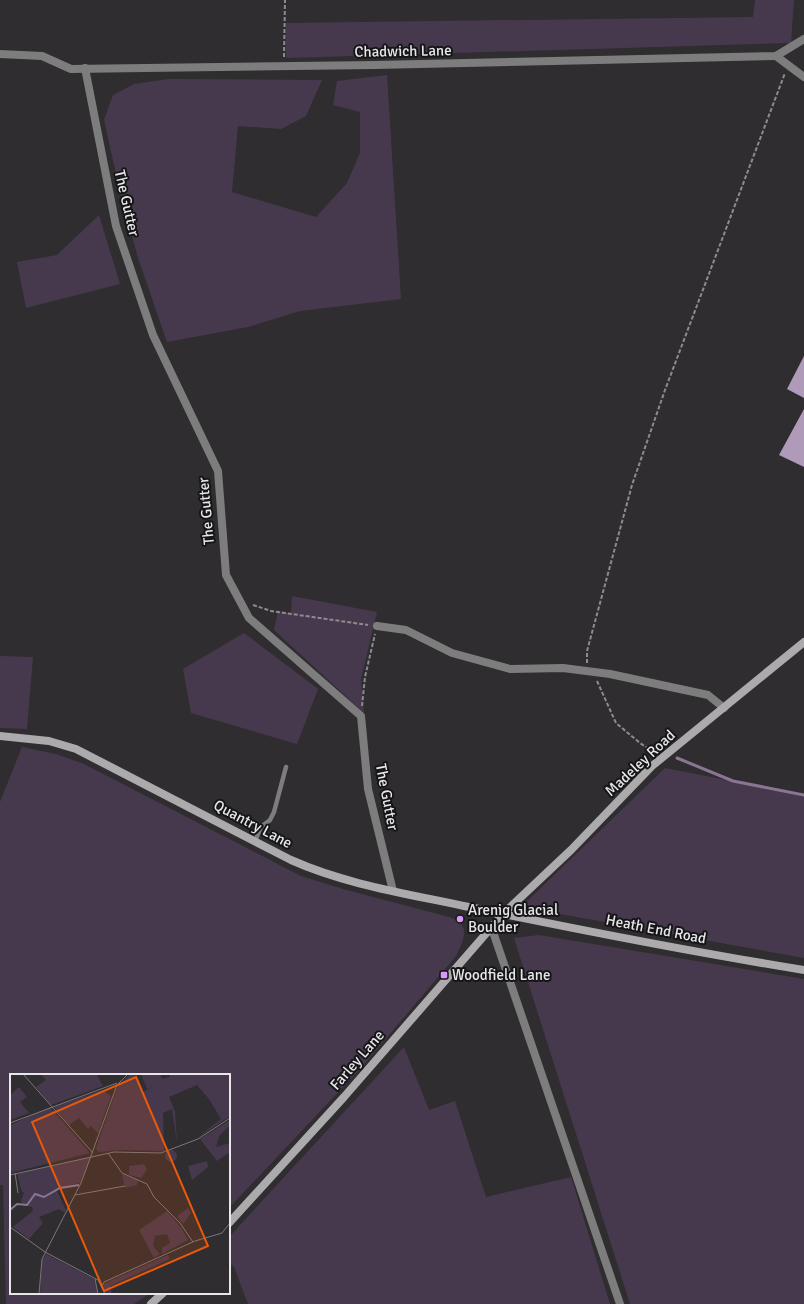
<svg xmlns="http://www.w3.org/2000/svg" width="804" height="1304" viewBox="0 0 804 1304" font-family="Signika,sans-serif">
	<style>
		.green { fill: #47394d }
		.lines { fill: none; stroke-linecap: round; stroke-linejoin: round }
		.stream { stroke: #8a7694; stroke-width: 3 }
		.building { fill: #af9aba }
		.path { stroke: #8d8b8d; stroke-width: 2; stroke-dasharray: 4 2; stroke-linecap: butt }
		.lane { stroke: #7e7d7e; stroke-width: 4.5 }
		.street { stroke: #7e7d7e; stroke-width: 8 }
		.secondary { stroke: #acaaac; stroke-width: 8 }
		.poi-dot { fill: #d99af7; stroke: #161517; stroke-width: 1.5 }
		.labels { text-anchor: middle; stroke-width: 4; stroke-linejoin: round; paint-order: stroke }
		.street-label { font-size: 15px; fill: #e7e6e8; stroke: #161517 }
		.poi-label { font-size: 15px; fill: #e7e6e8; stroke: #161517; text-anchor: start }
		.inset-river { fill: none; stroke: #8a7694; stroke-width: 2 }
		.inset-road { fill: none; stroke: #797779; stroke-width: 1 }
		.view { fill: #e8590c; fill-opacity: 0.15; stroke: #e8590c; stroke-width: 2 }
		.inset-edge { fill: none; stroke: #e7e6e8; stroke-width: 2 }
	</style>
	<rect width="100%" height="100%" fill="#2f2d2f"/>
	<g class="green">
		<path d="M755,0H794L791,43L286,58V23L753,17Z"/>
		<path d="M387,75L401,299L300,311L248,327L167,342L138,258L119,187L104,120L113,95L134,84L169,79L322,80L306,116L281,129L238,126L232,192L316,217L347,183L360,153V112L333,105L337,81Z"/>
		<path d="M99,215L120,284L26,308L17,262L57,255Z"/>
		<path d="M292,596L377,612L361,679L364,713L274,630L278,611L291,613Z"/>
		<path d="M244,633L318,689L297,744L191,713L183,669Z"/>
		<path d="M0,656L33,657L27,729L0,728Z"/>
		<path d="M22,747L56,754L84,764L301,876L343,889L449,917C472,925 464,939 456,956L361,1068L229,1208V1075H11V1293H150L134,1304H6L3,1185H0V802Z"/>
		<path d="M665,768L804,795V958L521,907Z"/>
		<path d="M539,935L804,979V1304H630L514,938Z"/>
		<path d="M404,1047L429,1110L455,1101L486,1197L571,1177L610,1304H248L234,1267L229,1263V1237Z"/>
	</g>
	<g class="lines">
		<path class="stream" d="M677,758L733,781L804,795"/>
	</g>
	<g class="building">
		<path d="M804,356V398L787,389Z"/>
		<path d="M804,409V467L779,455Z"/>
	</g>
	<g class="lines">
		<g class="path">
			<path d="M284,57L285,0"/>
			<path d="M253,605L271,611L368,625"/>
			<path d="M587,663V651L632,485L665,390L785,73"/>
			<path d="M597,681L616,723L640,743L655,753"/>
			<path d="M362,706L365,677L375,634"/>
		</g>
		<path class="lane" d="M255,841L261,827L270,820L274,812L286,767"/>
		<g class="street">
			<path d="M0,54L42,56L71,69L375,65L776,56L804,39"/>
			<path d="M776,56L804,77"/>
			<path d="M85,68L116,226L153,335L218,471L226,575L249,618L361,716L368,789L393,891"/>
			<path d="M377,626L406,630L452,653L510,669L563,668L610,674L708,695L724,708"/>
			<path d="M492,929L620,1304"/>
		</g>
		<g class="secondary">
			<path d="M0,736L49,741L76,749L291,860C347,885 409,894 469,907C580,930 692,952 804,970"/>
			<path d="M229,1223L344,1097L503,914L571,850L652,766L804,642"/>
			<path d="M151,1304L163,1293"/>
		</g>
	</g>
	<g class="poi-dot">
		<circle cx="460" cy="919" r="4"/>
		<rect x="440" y="971" width="8" height="8" rx="2"/>
	</g>
	<g class="labels">
		<g class="street-label">
			<text transform="translate(403 51) rotate(-1)" y="5">Chadwich Lane</text>
			<text transform="translate(127 203) rotate(77)" y="5">The Gutter</text>
			<text transform="translate(206 511) rotate(-95)" y="5">The Gutter</text>
			<text transform="translate(640 763) rotate(-43)" y="5">Madeley Road</text>
			<text transform="translate(387 797) rotate(79)" y="5">The Gutter</text>
			<text transform="translate(253 824) rotate(28)" y="5">Quantry Lane</text>
			<text transform="translate(656 929) rotate(11)" y="5">Heath End Road</text>
			<text transform="translate(357 1060) rotate(-49)" y="5">Farley Lane</text>
		</g>
		<g class="poi-label">
			<text x="468" y="915">Arenig Glacial<tspan x="468" dy="17">Boulder</tspan></text>
			<text x="452" y="980">Woodfield Lane</text>
		</g>
	</g>
	<g transform="translate(10 1074)">
		<rect width="220" height="220" fill="#2f2d2f"/>
		<path d="M31,0H90L87,1L93,12L41,31L26,13L36,6ZM120,0H124L132,19L144,11L137,15L131,0H150L152,5L160,3L159,0H220V42L187,64L211,45L199,25L187,11L159,23L165,38L167,69L162,35L153,39L154,77L111,76L88,78L86,74L107,14ZM9,13L17,23L10,28L19,39L0,46V21ZM93,16L101,22L88,59L81,52L78,55L69,44L59,51L44,33ZM40,33L80,79L0,99V51ZM220,46V51L209,62L206,73L220,69V78L207,87L190,65ZM155 82a6 6 0 1 1 12 0a6 6 0 1 1-12 0ZM81,83L70,109L49,114L47,117L56,136L54,138L49,135L29,143L33,149L19,165L3,153L23,137L22,133L13,131L11,128L14,118H12L7,100ZM197,87L198,93L182,106L178,92ZM134,90L137,96L131,104L119,101V92ZM112,100L128,106L127,111L115,114ZM178,134L181,139L173,150L167,142ZM157,137L172,155L178,166L152,180V174L160,169L157,160L145,162L143,172L150,180L144,184L129,156ZM36,180L84,205L88,220H30L32,186ZM158,181L160,185L100,212L102,220H96L93,210Z" fill="#47394d"/>
		<path class="inset-river" d="M0,136L7,130L17,131L25,120L34,123L50,114L69,111"/>
		<path class="inset-road" d="M13,0L83,79M0,49L107,9M98,79L112,99L137,110L144,123L170,149L183,168M5,99L8,119M0,101L104,78L151,79L188,65L220,44M65,121L115,112M0,153L35,178L88,206L95,220M85,205L88,220M92,212L94,208L185,167L212,159L220,149M29,220L32,185L71,109L107,11L118,0"/>
		<path class="view" d="M126,3L198,172L94,217L22,48Z"/>
		<rect width="220" height="220" class="inset-edge"/>
	</g>
</svg>
